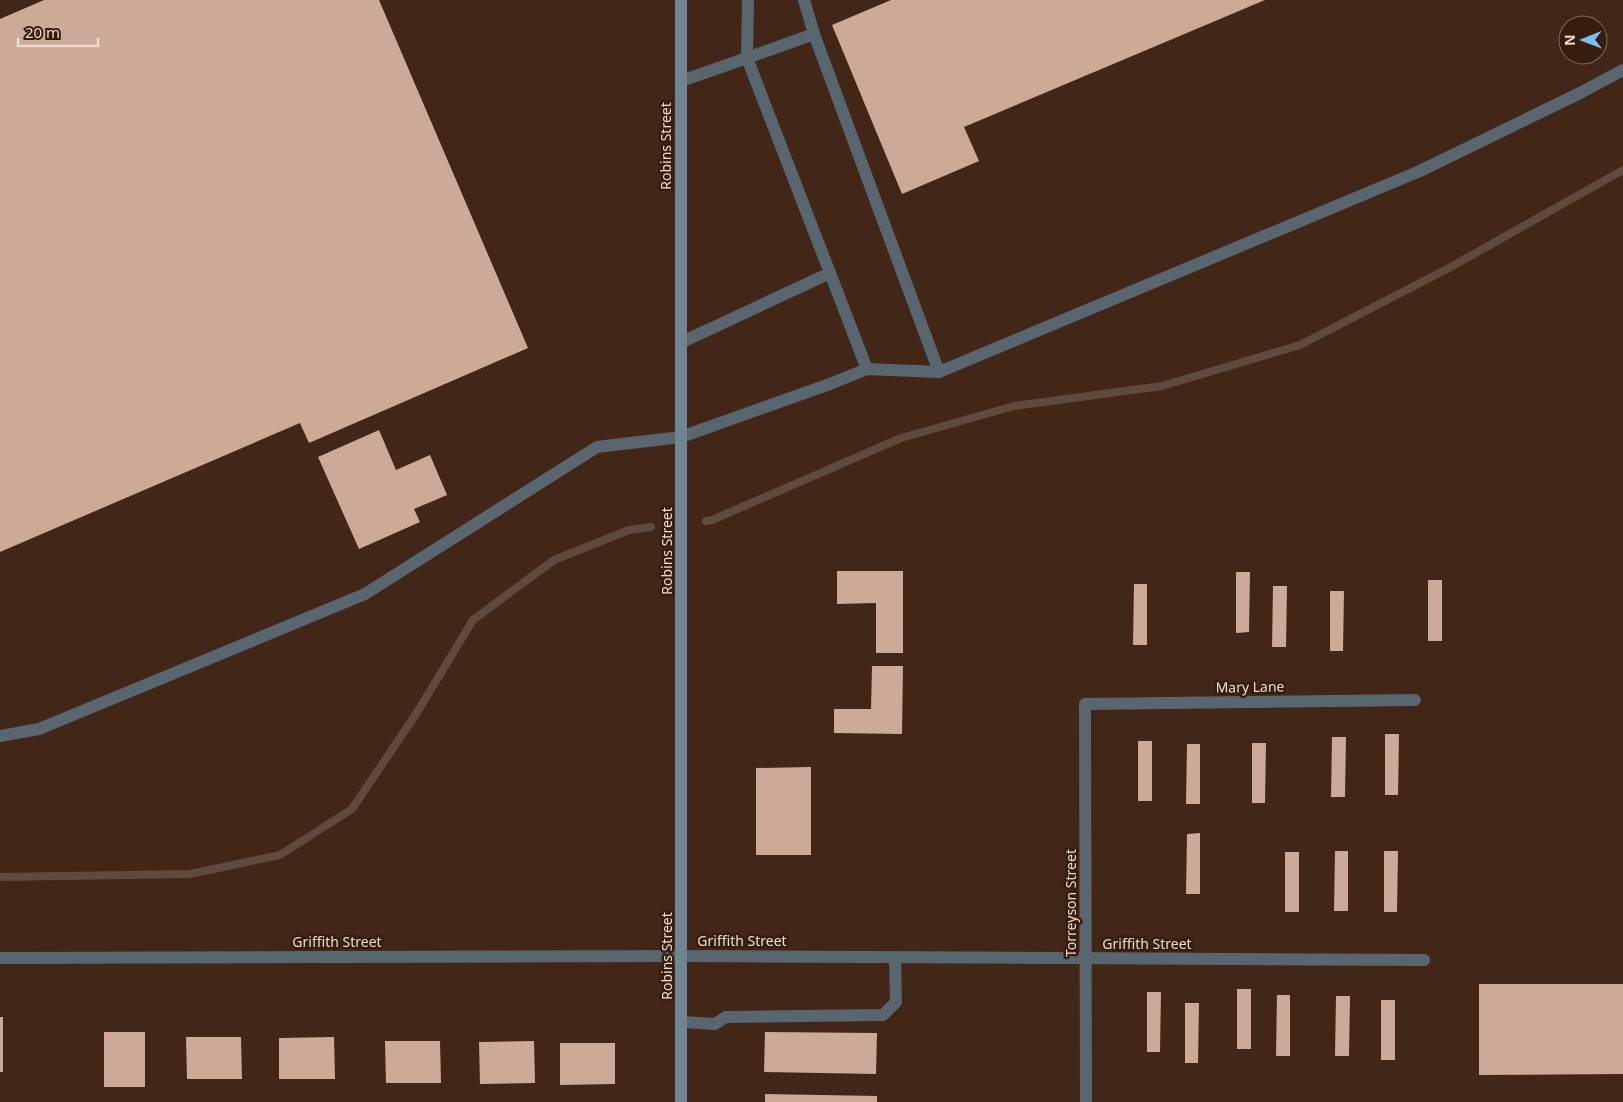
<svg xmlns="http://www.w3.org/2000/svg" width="1623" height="1102" viewBox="0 0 1623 1102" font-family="'Noto Sans',sans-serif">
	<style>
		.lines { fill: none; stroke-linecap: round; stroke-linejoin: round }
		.stream { stroke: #604a3f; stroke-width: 8 }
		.building { fill: #cdaa97 }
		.lane { stroke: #596670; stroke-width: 12 }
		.street { stroke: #596670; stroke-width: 12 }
		.secondary { stroke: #718494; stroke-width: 12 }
		.labels { text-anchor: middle; stroke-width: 5; stroke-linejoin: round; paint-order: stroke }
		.street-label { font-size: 14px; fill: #eddbd1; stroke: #371d0d }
	</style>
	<rect width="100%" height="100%" fill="#422617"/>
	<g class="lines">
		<g class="stream">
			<path d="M706,521L712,520L901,438L1014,406L1162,386L1300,345L1449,268L1623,170"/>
			<path d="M0,877L190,874L280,855L352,809L416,714L473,620L554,560L629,530L651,527"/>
		</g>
	</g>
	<g class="building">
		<path d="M44,0H379L528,348L309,443L300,423L0,552V19Z"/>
		<path d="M891,0H1265L964,127L979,161L902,194L832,25Z"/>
		<path d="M379,430L396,470L430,455L447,495L414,509L420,522L359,549L318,457Z"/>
		<path d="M837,571H903V653H876V603L837,604Z"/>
		<path d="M1236,572H1250L1249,632L1236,633Z"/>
		<rect x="1428" y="580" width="14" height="61"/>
		<path d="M1134,584H1147V645H1133Z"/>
		<path d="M1273,586H1287L1286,647H1272Z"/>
		<path d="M1330,591H1344L1343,651H1330Z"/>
		<path d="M872,666H903L902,734L834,733V709H871Z"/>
		<path d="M1385,734H1399L1398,795H1385Z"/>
		<path d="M1332,737H1346L1345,797H1331Z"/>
		<rect x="1138" y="741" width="14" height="60"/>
		<path d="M1252,743H1266L1265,803H1252Z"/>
		<path d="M1187,744H1200V804H1186Z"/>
		<path d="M811,767V855H756V768Z"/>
		<path d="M1200,833V894H1186L1187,834Z"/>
		<path d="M1335,851H1348V911H1334Z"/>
		<path d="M1384,851H1398L1397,912H1384Z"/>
		<rect x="1285" y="852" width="14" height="60"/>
		<path d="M1479,984H1623V1074L1479,1075Z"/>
		<rect x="1237" y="989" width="14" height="60"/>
		<path d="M1147,992H1161L1160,1052H1147Z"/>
		<path d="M1277,995H1290V1056H1276Z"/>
		<path d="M1336,996H1350L1349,1056H1335Z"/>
		<rect x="1381" y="1000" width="14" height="60"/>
		<path d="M1185,1003H1199L1198,1063H1185Z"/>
		<rect x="0" y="1017" width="3" height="55"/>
		<rect x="104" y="1032" width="41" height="55"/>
		<path d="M765,1032L877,1033L876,1074L764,1072Z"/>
		<path d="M186,1037H241L242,1079H187Z"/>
		<path d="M334,1037L335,1079H279V1038Z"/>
		<path d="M385,1041H440L441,1083H386Z"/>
		<path d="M534,1041L535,1083L480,1084L479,1042Z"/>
		<path d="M560,1043H615V1084L560,1085Z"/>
		<path d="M765,1094L877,1096V1102H765Z"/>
	</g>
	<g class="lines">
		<g class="lane">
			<path d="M804,0L814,34L939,372"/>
			<path d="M814,34L747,58L867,369"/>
			<path d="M681,81L747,58L748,0"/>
			<path d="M682,342L830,273"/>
			<path d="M0,736L39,729L365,594L597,447L681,437L830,384L867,369L939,372L1420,171L1582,92L1623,70"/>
			<path d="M681,1022L715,1024L726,1017L883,1015L896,1002L895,957"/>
		</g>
		<g class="street">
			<path d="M0,958L682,956L1424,960"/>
			<path d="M1086,1102L1085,704L1415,700"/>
		</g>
		<path class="secondary" d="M681,1102V0"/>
	</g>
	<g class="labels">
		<g class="street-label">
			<text transform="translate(666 146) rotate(-90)" y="5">Robins Street</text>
			<text transform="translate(667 551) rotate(-90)" y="5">Robins Street</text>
			<text transform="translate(1250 687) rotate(-1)" y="5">Mary Lane</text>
			<text transform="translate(1071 903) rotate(-90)" y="5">Torreyson Street</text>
			<text x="742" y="946">Griffith Street</text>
			<text x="337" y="947">Griffith Street</text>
			<text x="1147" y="949">Griffith Street</text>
			<text transform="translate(667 956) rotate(-90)" y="5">Robins Street</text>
		</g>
	</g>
	<g transform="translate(1583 40) rotate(269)"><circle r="24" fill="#371d0d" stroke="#80695b"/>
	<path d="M0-4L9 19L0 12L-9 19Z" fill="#78bff7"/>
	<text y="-8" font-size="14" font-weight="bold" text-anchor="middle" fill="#eddbd1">N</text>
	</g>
	<path d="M18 38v8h80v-8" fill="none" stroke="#eddbd1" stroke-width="2.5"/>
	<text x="25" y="38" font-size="15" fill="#eddbd1" stroke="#371d0d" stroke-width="4" paint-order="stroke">20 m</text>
</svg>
